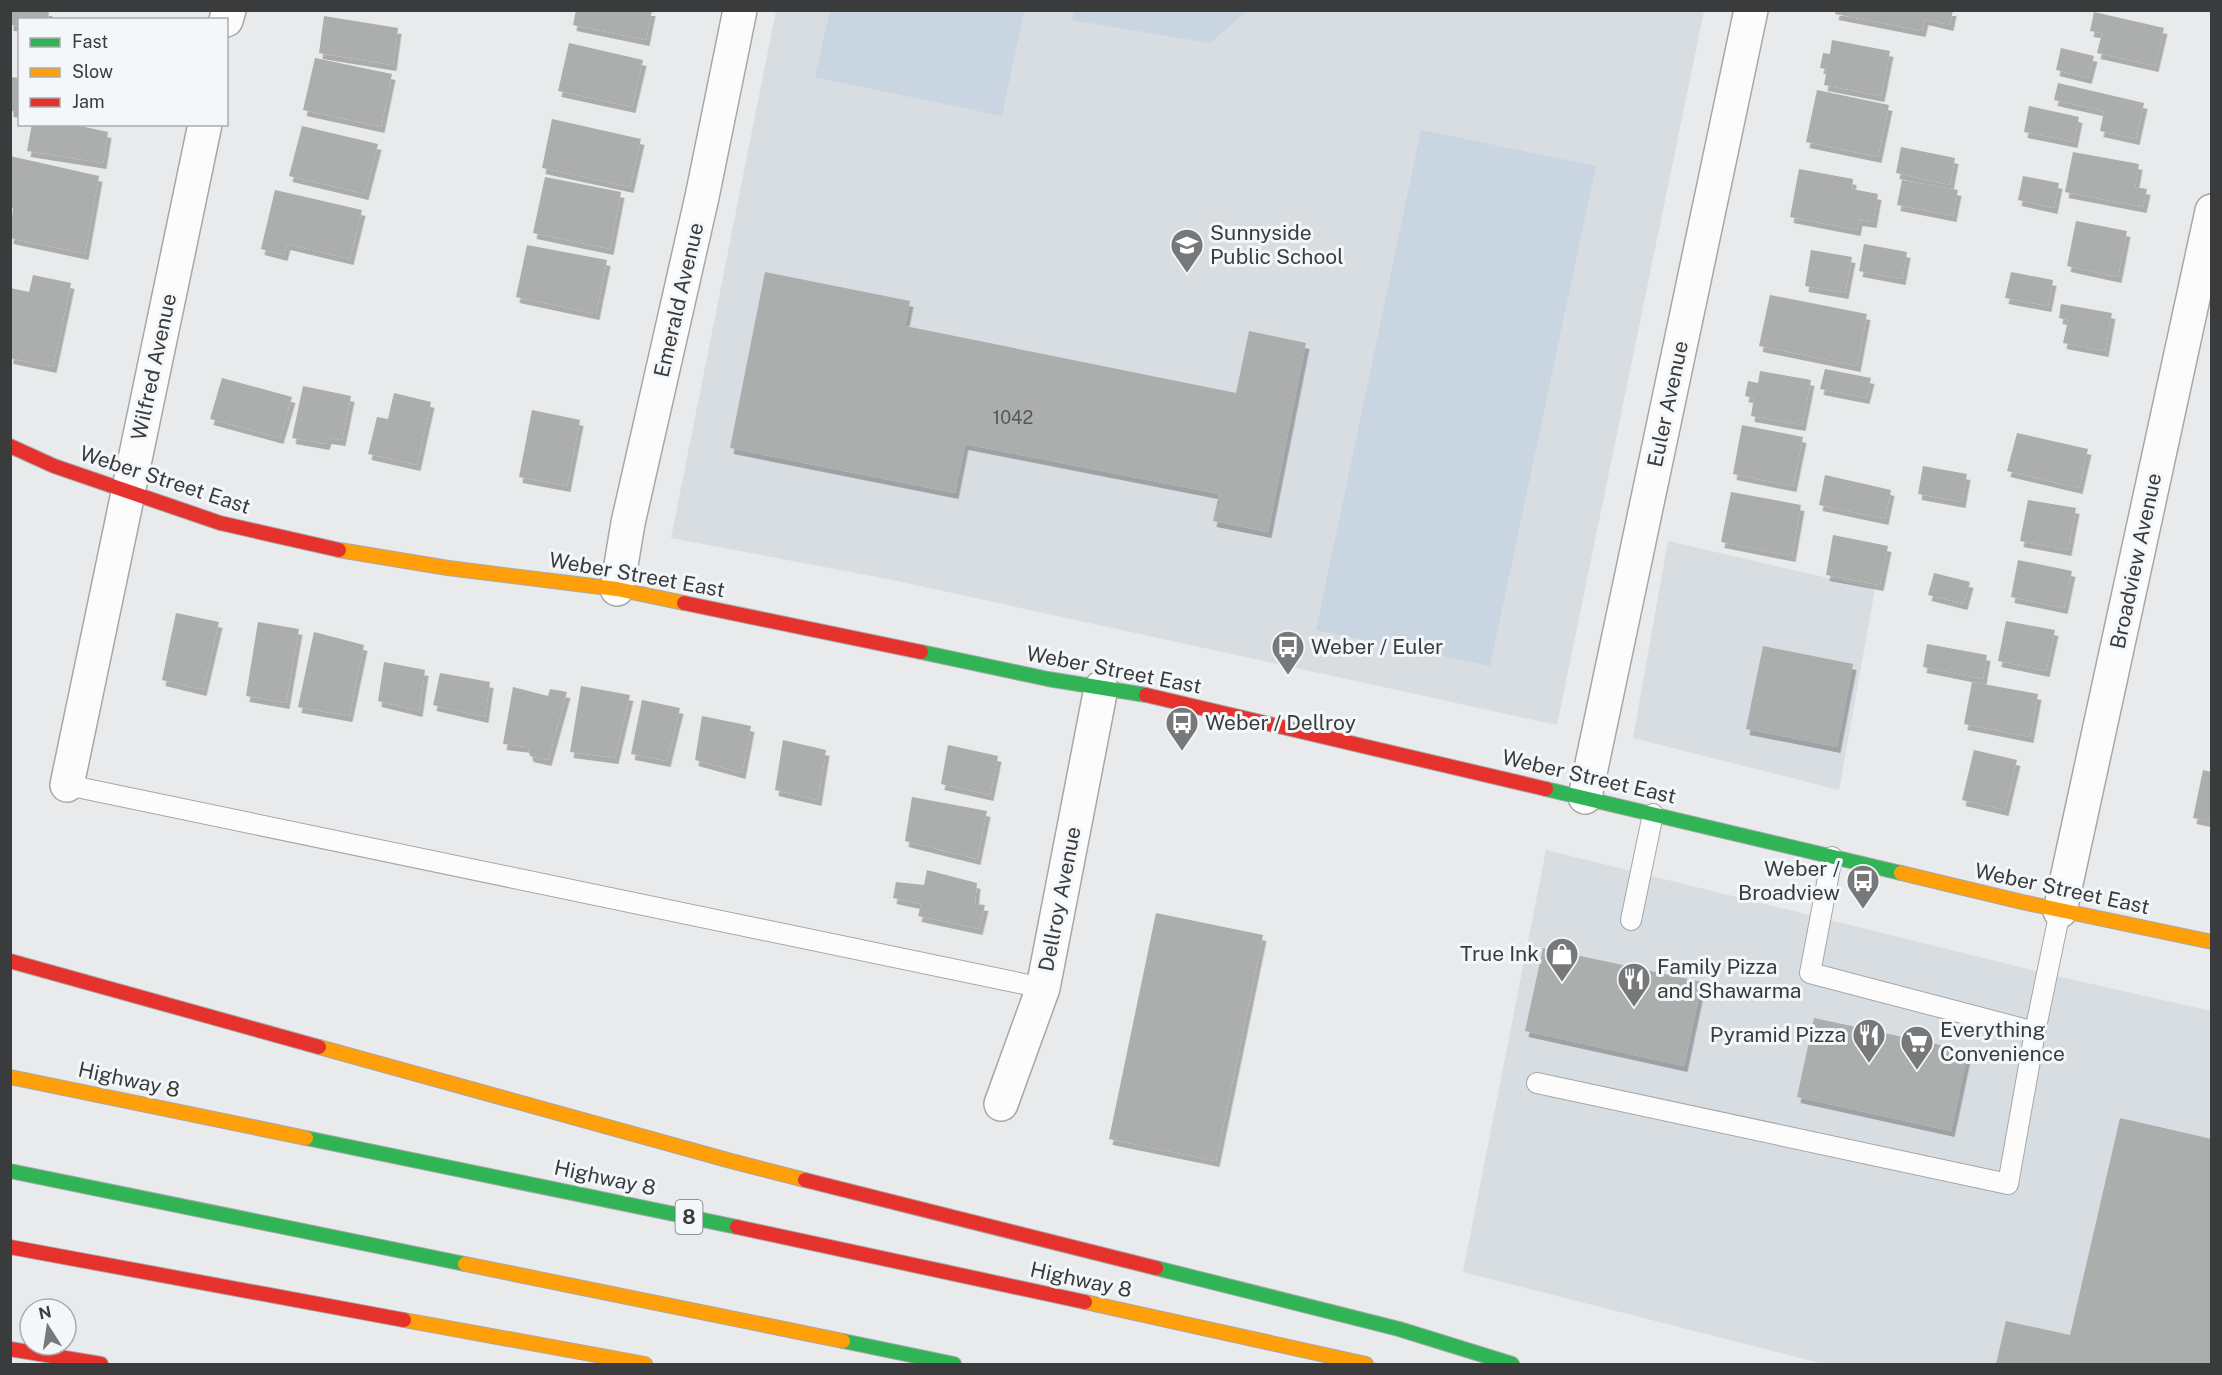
<svg xmlns="http://www.w3.org/2000/svg" width="2222" height="1375" viewBox="0 0 2222 1375" font-family="'Public Sans',sans-serif">
	<style>
		.built { fill: #d7dde1 }
		.green { fill: #c9d5e1 }
		.building { fill: #acadad; filter: url(#shadow) }
		.lines { fill: none; stroke-linecap: round; stroke-linejoin: round }
		.lane-casing { stroke: #a6a7a8; stroke-width: 22 }
		.street-casing { stroke: #a6a7a8; stroke-width: 36 }
		.fast-casing { stroke: #a6a7a8; stroke-width: 16 }
		.slow-casing { stroke: #a6a7a8; stroke-width: 16 }
		.jam-casing { stroke: #a6a7a8; stroke-width: 16 }
		.lane { stroke: #fcfcfc; stroke-width: 20 }
		.street { stroke: #fcfcfc; stroke-width: 33 }
		.fast { stroke: #30b455; stroke-width: 14 }
		.slow { stroke: #ff9f0a; stroke-width: 14 }
		.jam { stroke: #e5322d; stroke-width: 14 }
		.labels { text-anchor: middle; stroke-width: 6; stroke-linejoin: round; paint-order: stroke }
		.number-label { font-size: 18px; fill: #565858 }
		.shield { fill: #f4f7fa; stroke: #727375; stroke-width: 1.5 }
		.shield-label { font-size: 20px; font-weight: bold; fill: #3a3b3c }
		.poi-label { font-size: 21px; fill: #3a3b3c; stroke: #f4f7fa; text-anchor: start }
		.street-label { font-size: 21px; fill: #3a3b3c; stroke: #f4f7fa }
	</style>
	<defs>
		<filter id="shadow"><feDropShadow dx="3.5" dy="6" stdDeviation="0" flood-color="#0004"/></filter>
	</defs>
	<rect width="100%" height="100%" fill="#e8eaeb"/>
	<g class="built">
		<path d="M776,11H1704L1557,725L888,579L671,538Z"/>
		<path d="M1668,541L1875,589L1839,790L1633,738Z"/>
		<path d="M1546,850L2052,975L2211,1011V1364H1824L1463,1272Z"/>
	</g>
	<g class="green">
		<path d="M830,10L1024,11L1002,116L815,77Z"/>
		<path d="M1074,11V10L1247,11L1210,43L1072,20Z"/>
		<path d="M1421,130L1596,166L1490,666L1316,630Z"/>
	</g>
	<g class="building">
		<path d="M10,10H49L48,20H20V26L10,25Z"/>
		<path d="M576,10H652L646,40L573,25Z"/>
		<path d="M1836,10H1953L1950,25L1925,19L1922,31L1835,14Z"/>
		<path d="M2094,12L2164,28L2155,66L2097,53L2102,33L2090,31Z"/>
		<path d="M324,16L398,28L393,65L319,53Z"/>
		<path d="M1832,40L1890,51L1881,96L1824,85L1827,69L1820,68L1823,53L1830,54Z"/>
		<path d="M569,43L643,60L632,107L558,91Z"/>
		<path d="M2061,48L2094,56L2088,78L2056,70Z"/>
		<path d="M315,58L392,74L381,127L303,110Z"/>
		<path d="M10,77L20,78V98L17,112L10,111Z"/>
		<path d="M2058,83L2144,103L2136,139L2100,131L2104,111L2054,100Z"/>
		<path d="M1817,90L1889,105L1878,157L1806,142Z"/>
		<path d="M2029,106L2079,117L2074,142L2024,132Z"/>
		<path d="M552,119L641,139L630,187L542,168Z"/>
		<path d="M32,124H71L108,132L103,163L27,151Z"/>
		<path d="M302,126L378,144L365,194L289,176Z"/>
		<path d="M1901,147L1955,158L1950,185L1896,173Z"/>
		<path d="M2073,152L2139,164L2135,187L2147,189L2143,207L2065,192Z"/>
		<path d="M10,156L99,176L85,254L10,238L13,208L10,207Z"/>
		<path d="M1799,169L1853,179L1852,189L1878,194L1873,222L1859,220L1857,230L1790,217Z"/>
		<path d="M2023,176L2059,183L2054,208L2018,200Z"/>
		<path d="M545,177L621,192L610,249L533,233Z"/>
		<path d="M1902,180L1958,190L1953,216L1897,205Z"/>
		<path d="M275,190L362,210L350,259L287,244L284,255L261,249Z"/>
		<path d="M2076,221L2127,231L2118,277L2067,266Z"/>
		<path d="M1864,244L1907,252L1902,279L1859,271Z"/>
		<path d="M527,245L607,260L596,314L516,297Z"/>
		<path d="M1811,250L1852,257L1845,293L1805,286Z"/>
		<path d="M765,272L910,301L905,326L1236,393L1249,331L1306,343L1268,532L1213,521L1219,494L965,444L955,493L730,448Z"/>
		<path d="M2011,272L2053,280L2048,306L2005,298Z"/>
		<path d="M33,275L71,283L53,367L10,358V288L29,292Z"/>
		<path d="M1770,295L1867,314L1857,366L1759,346Z"/>
		<path d="M2061,304L2112,313L2105,351L2063,343L2068,320L2059,318Z"/>
		<path d="M1825,369L1871,378L1866,398L1820,389Z"/>
		<path d="M1760,371L1811,380L1802,425L1751,416L1754,398L1745,396L1748,381L1758,383Z"/>
		<path d="M222,378L292,397L280,438L210,419Z"/>
		<path d="M303,386L351,396L342,440L328,438L326,444L292,438Z"/>
		<path d="M394,393L431,402L417,465L368,454L377,417L388,419Z"/>
		<path d="M532,410L580,420L567,486L519,477Z"/>
		<path d="M1742,425L1803,437L1793,486L1733,474Z"/>
		<path d="M2017,433L2088,449L2079,488L2007,471Z"/>
		<path d="M1923,466L1967,474L1962,502L1918,494Z"/>
		<path d="M1825,475L1891,490L1885,519L1819,505Z"/>
		<path d="M1731,492L1801,505L1792,556L1721,542Z"/>
		<path d="M2028,500L2076,508L2068,550L2020,541Z"/>
		<path d="M1833,535L1888,546L1880,585L1826,575Z"/>
		<path d="M2018,560L2072,571L2064,608L2011,597Z"/>
		<path d="M1934,573L1970,582L1964,604L1928,595Z"/>
		<path d="M176,613L219,622L203,690L162,680Z"/>
		<path d="M2006,621L2055,630L2046,671L1998,661Z"/>
		<path d="M258,622L299,629L286,703L246,696Z"/>
		<path d="M314,632L364,645L349,716L298,707Z"/>
		<path d="M1927,644L1987,655L1983,679L1923,667Z"/>
		<path d="M1763,646L1853,664L1837,747L1746,729Z"/>
		<path d="M384,662L425,670L419,711L378,701Z"/>
		<path d="M440,673L490,682L485,717L433,705Z"/>
		<path d="M1972,682L2038,694L2030,737L1964,724Z"/>
		<path d="M581,686L630,695L615,758L570,752Z"/>
		<path d="M513,687L548,696L550,689L567,692L548,760L530,756L528,747L503,744Z"/>
		<path d="M642,700L680,708L667,761L631,754Z"/>
		<path d="M702,716L751,726L742,773L695,760Z"/>
		<path d="M783,740L826,750L818,800L775,790Z"/>
		<path d="M948,745L998,756L990,795L941,784Z"/>
		<path d="M1974,750L2017,760L2005,810L1962,800Z"/>
		<path d="M2203,770L2212,772V822L2193,818Z"/>
		<path d="M912,797L987,811L977,859L905,841Z"/>
		<path d="M927,870L977,883L975,904L985,905L979,929L918,916L921,904L893,898L896,882L924,885Z"/>
		<path d="M1156,913L1263,935L1216,1161L1109,1139Z"/>
		<path d="M1543,948L1702,982L1684,1066L1525,1031Z"/>
		<path d="M1814,1018L1968,1051L1951,1131L1797,1097Z"/>
		<path d="M2120,1118L2212,1139V1364H1996L2006,1321L2070,1335Z"/>
	</g>
	<g class="lines">
		<g class="lane-casing">
			<g id="lane">
				<path d="M67,785L1043,988"/>
				<path d="M1832,857L1810,973L2035,1032"/>
				<path d="M1631,920L1653,814"/>
				<path d="M1537,1083L2008,1184L2035,1032L2060,911"/>
			</g>
		</g>
		<g class="street-casing">
			<g id="street">
				<path d="M226,20L229,10"/>
				<path d="M617,589L628,523L702,197L740,10"/>
				<path d="M67,785L205,124"/>
				<path d="M1585,797L1751,10"/>
				<path d="M2060,911L2212,211"/>
				<path d="M1001,1104L1043,988L1101,688"/>
			</g>
		</g>
		<g class="fast-casing">
			<g id="fast">
				<path d="M921,652L1048,679L1146,695"/>
				<path d="M1546,789L1901,873"/>
				<path d="M306,1138L737,1227"/>
				<path d="M10,1171L465,1264"/>
				<path d="M1156,1268L1399,1329L1512,1364"/>
				<path d="M843,1341L954,1364"/>
			</g>
		</g>
		<g class="slow-casing">
			<g id="slow">
				<path d="M339,550L448,568L617,589L684,603"/>
				<path d="M1901,873L2022,902L2212,942"/>
				<path d="M319,1047L731,1161L805,1180"/>
				<path d="M10,1077L306,1138"/>
				<path d="M465,1264L843,1341"/>
				<path d="M1085,1302L1366,1364"/>
				<path d="M404,1320L645,1364"/>
			</g>
		</g>
		<g class="jam-casing">
			<g id="jam">
				<path d="M10,446L54,466L220,523L339,550"/>
				<path d="M684,603L921,652"/>
				<path d="M1146,695L1546,789"/>
				<path d="M10,961L319,1047"/>
				<path d="M805,1180L1156,1268"/>
				<path d="M737,1227L1085,1302"/>
				<path d="M10,1247L404,1320"/>
				<path d="M10,1349L101,1364"/>
			</g>
		</g>
		<use href="#lane" class="lane"/>
		<use href="#street" class="street"/>
		<use href="#fast" class="fast"/>
		<use href="#slow" class="slow"/>
		<use href="#jam" class="jam"/>
	</g>
	<defs>
		<g id="school-pin" transform="scale(1.725)"><path d="M0 17L-7.5 6A9.5 9.5 0 1 1 7.5 6Z" fill="#777879" stroke="#f4f7fa"/><path d="M0-5L7-2L0 1L-7-2ZM-4 1L0 2.5L4 1V4Q0 6-4 4Z" fill="#fff"/></g>
		<g id="bus-pin" transform="scale(1.725)"><path d="M0 17L-7.5 6A9.5 9.5 0 1 1 7.5 6Z" fill="#777879" stroke="#f4f7fa"/><path d="M-5-6H5V4H4V6H2V4H-2V6H-4V4H-5ZM-3.5-4V0h7V-4ZM-3.5 1.2v1.5H-2V1.2ZM2 1.2v1.5H3.5V1.2Z" fill="#fff"/></g>
		<g id="shop-pin" transform="scale(1.725)"><path d="M0 17L-7.5 6A9.5 9.5 0 1 1 7.5 6Z" fill="#777879" stroke="#f4f7fa"/><path d="M-5-2.5h2.3a2.7 3.5 0 0 1 5.4 0H5L5.5 6h-11ZM-1.5-2.5h3a1.5 2.3 0 0 0-3 0Z" fill="#fff"/></g>
		<g id="restaurant-pin" transform="scale(1.725)"><path d="M0 17L-7.5 6A9.5 9.5 0 1 1 7.5 6Z" fill="#777879" stroke="#f4f7fa"/><path d="M-5-6h1v4h1v-4h1v4h1v-4h1v5L-1.5 .5V6h-2V.5L-5-1ZM5-6V6H3V1.5H1.5Q1.5-4 5-6Z" fill="#fff"/></g>
		<g id="supermarket-pin" transform="scale(1.725)"><path d="M0 17L-7.5 6A9.5 9.5 0 1 1 7.5 6Z" fill="#777879" stroke="#f4f7fa"/><path d="M-6-5.5h2.5l.6 2H6L4.5 2H-2.5L-4.4-4H-6ZM-1.5 3.2a1.3 1.3 0 1 0 .1 0ZM3 3.2a1.3 1.3 0 1 0 .1 0Z" fill="#fff"/></g>
	</defs>
	<g fill-rule="evenodd">
		<use href="#school-pin" x="1187" y="245"/>
		<use href="#bus-pin" x="1288" y="647"/>
		<use href="#bus-pin" x="1182" y="723"/>
		<use href="#bus-pin" x="1863" y="881"/>
		<use href="#shop-pin" x="1562" y="954"/>
		<use href="#restaurant-pin" x="1634" y="979"/>
		<use href="#restaurant-pin" x="1869" y="1035"/>
		<use href="#supermarket-pin" x="1917" y="1042"/>
	</g>
	<g class="labels">
		<g class="number-label">
			<text x="1013" y="424">1042</text>
		</g>
		<rect class="shield" x="675.5" y="1200" width="27" height="34" rx="4.5"/>
		<g class="shield-label">
			<text x="689" y="1224">8</text>
		</g>
		<g class="poi-label">
			<text x="1210" y="240">Sunnyside<tspan x="1210" dy="24">Public School</tspan></text>
			<text x="1311" y="654">Weber / Euler</text>
			<text x="1205" y="730">Weber / Dellroy</text>
			<text x="1840" y="876" text-anchor="end">Weber /<tspan x="1840" dy="24">Broadview</tspan></text>
			<text x="1539" y="961" text-anchor="end">True Ink</text>
			<text x="1657" y="974">Family Pizza<tspan x="1657" dy="24">and Shawarma</tspan></text>
			<text x="1940" y="1037">Everything<tspan x="1940" dy="24">Convenience</tspan></text>
			<text x="1846" y="1042" text-anchor="end">Pyramid Pizza</text>
		</g>
		<g class="street-label">
			<text transform="translate(679 300) rotate(-77)" y="7">Emerald Avenue</text>
			<text transform="translate(154 367) rotate(-78)" y="7">Wilfred Avenue</text>
			<text transform="translate(1668 404) rotate(-78)" y="7">Euler Avenue</text>
			<text transform="translate(165 480) rotate(18)" y="7">Weber Street East</text>
			<text transform="translate(2136 561) rotate(-78)" y="7">Broadview Avenue</text>
			<text transform="translate(637 575) rotate(10)" y="7">Weber Street East</text>
			<text transform="translate(1114 670) rotate(11)" y="7">Weber Street East</text>
			<text transform="translate(1589 777) rotate(13)" y="7">Weber Street East</text>
			<text transform="translate(2062 889) rotate(12)" y="7">Weber Street East</text>
			<text transform="translate(1060 899) rotate(-79)" y="7">Dellroy Avenue</text>
			<text transform="translate(129 1080) rotate(12)" y="7">Highway 8</text>
			<text transform="translate(605 1178) rotate(12)" y="7">Highway 8</text>
			<text transform="translate(1081 1280) rotate(12)" y="7">Highway 8</text>
		</g>
	</g>
	<rect width="2222" height="1375" fill="none" stroke="#3a3b3c" stroke-width="24"/>
	<rect x="18" y="18" width="210" height="108" fill="#f4f7fa" stroke="#aaacae" stroke-width="1.5"/>
	<rect x="30" y="38" width="30" height="9" fill="#30b455" stroke="#aaacae" stroke-width="1.5"/>
	<text x="72" y="48" font-size="18" fill="#3a3b3c">Fast</text>
	<rect x="30" y="68" width="30" height="9" fill="#ff9f0a" stroke="#aaacae" stroke-width="1.5"/>
	<text x="72" y="78" font-size="18" fill="#3a3b3c">Slow</text>
	<rect x="30" y="98" width="30" height="9" fill="#e5322d" stroke="#aaacae" stroke-width="1.5"/>
	<text x="72" y="108" font-size="18" fill="#3a3b3c">Jam</text>
	<g transform="translate(48 1327) rotate(348)"><circle r="28" fill="#f4f7fa" stroke="#aaacae" stroke-width="1.5"/>
	<path d="M0-4.5L10 22L0 15L-10 22Z" fill="#777879"/>
	<text y="-9" font-size="16" font-weight="bold" text-anchor="middle" fill="#3a3b3c">N</text>
	</g>
</svg>
